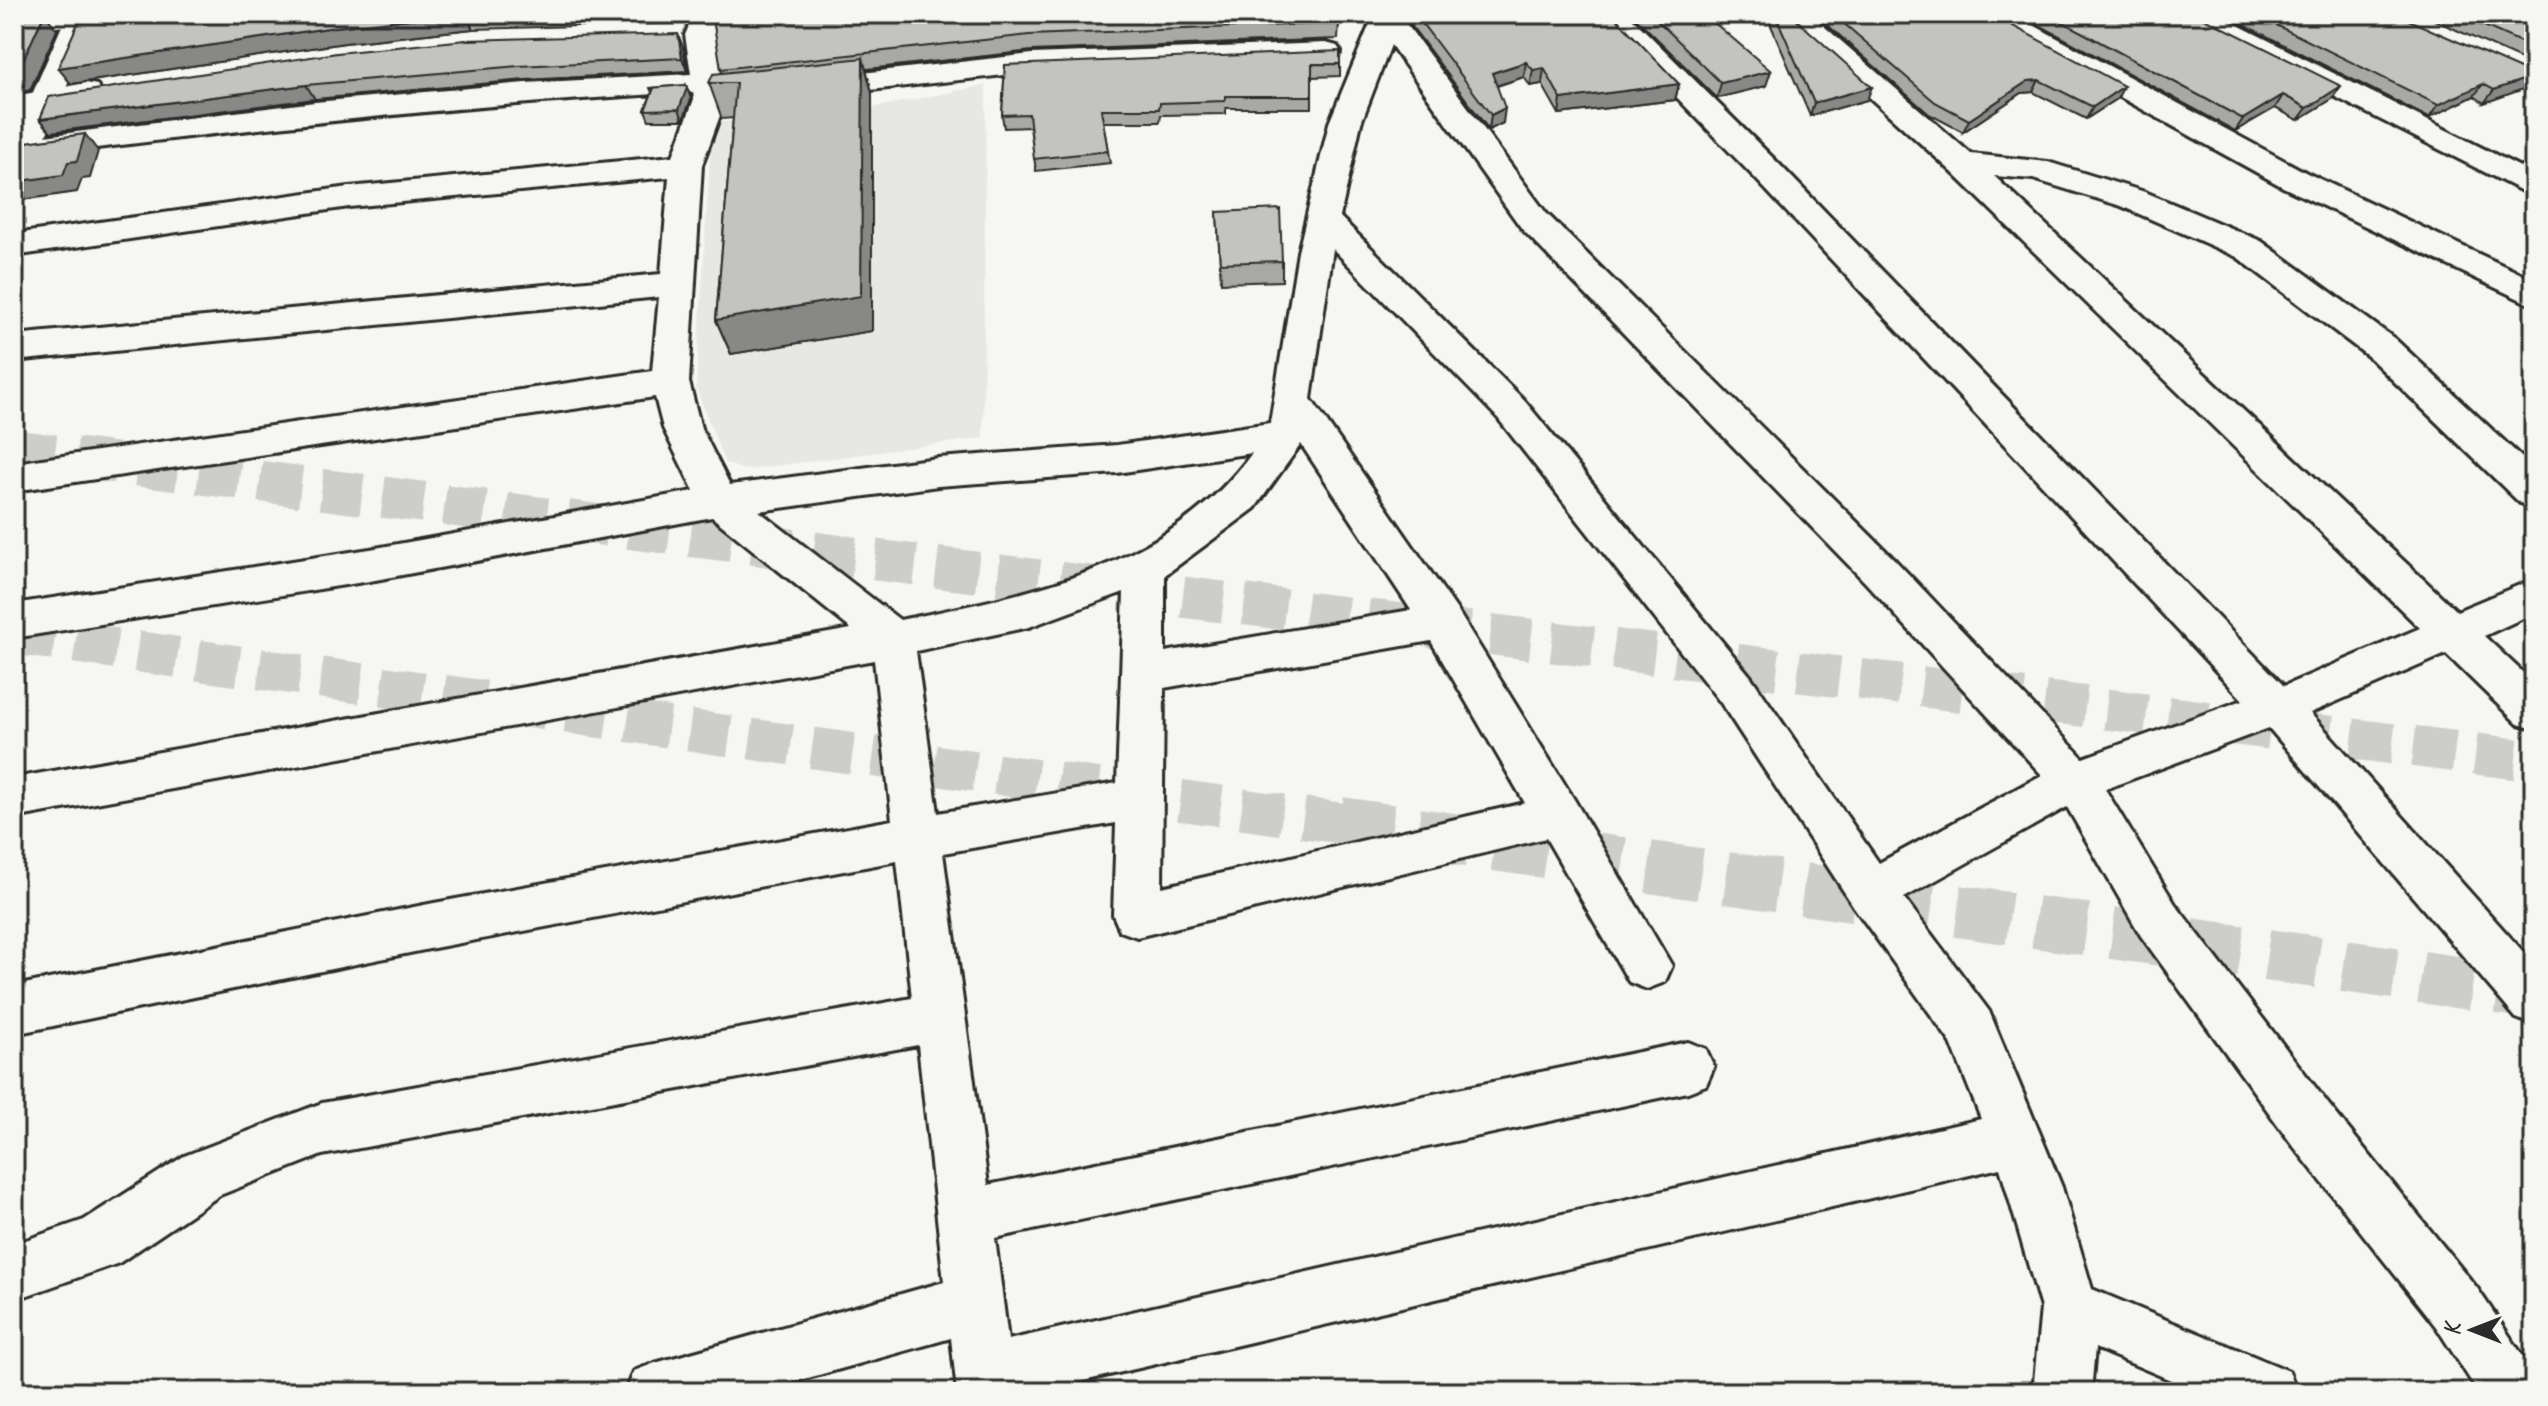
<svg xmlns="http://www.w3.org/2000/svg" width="2548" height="1406" viewBox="0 0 2548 1406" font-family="Caveat,sans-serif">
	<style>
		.built { fill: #e7e7e3 }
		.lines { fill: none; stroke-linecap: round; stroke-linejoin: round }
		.primary-tunnel-far1 { stroke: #cdcdca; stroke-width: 41; stroke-dasharray: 41 21; stroke-linecap: butt }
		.primary-tunnel { stroke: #cdcdca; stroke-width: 52; stroke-dasharray: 52 26; stroke-linecap: butt }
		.minor-casing { stroke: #2b2b2b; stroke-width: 6 }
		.tertiary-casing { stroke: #2b2b2b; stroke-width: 6 }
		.minor { fill: #f6f6f2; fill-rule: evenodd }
		.tertiary { fill: #f6f6f2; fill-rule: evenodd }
		.wall { fill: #a8a8a5; stroke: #2b2b2b; stroke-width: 2 }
		.shaded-wall { fill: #888886; stroke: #2b2b2b; stroke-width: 2 }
		.building { fill: #c3c3c0; stroke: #2b2b2b; stroke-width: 2 }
	</style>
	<rect width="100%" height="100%" fill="#f6f6f2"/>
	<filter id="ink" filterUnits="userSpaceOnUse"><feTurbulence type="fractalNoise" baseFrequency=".0125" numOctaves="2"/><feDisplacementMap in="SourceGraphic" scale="16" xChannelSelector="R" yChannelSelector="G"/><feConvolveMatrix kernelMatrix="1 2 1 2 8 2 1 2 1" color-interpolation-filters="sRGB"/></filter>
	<g filter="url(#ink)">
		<path class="built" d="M986,85L983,438L744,470L725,463L696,388L712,123L872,108Z"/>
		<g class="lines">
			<g class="primary-tunnel-far1">
				<path d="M14,450L876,560L2534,761"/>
				<path d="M14,634L1354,825"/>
			</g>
			<path class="primary-tunnel" d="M1340,823L2534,993"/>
			<g class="minor-casing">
				<g id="minor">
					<path d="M27,14H96L91,20L81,23L14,34V16Z"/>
					<path d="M694,14H724L715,35L726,99L702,165L689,382L701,428L730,485L938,458L1117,445L1270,423L1298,252L1329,123L1374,14H1404L1402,18L1546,213L1896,561L2083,758L2243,700L1755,178L1596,14H1628L1779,164L2284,686L2420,628L1950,170L1777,14H1810L1971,154L2048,162L2145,192L2261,241L2395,339L2534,469V508L2520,503L2369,357L2237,257L2121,206L2033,179L1994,176L2457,611L2534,579V613L2484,636L2534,683V729L2518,724L2446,654L2310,713L2534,964V1025L2516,1018L2269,728L2105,789L2175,904L2329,1105L2477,1288L2533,1371L2534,1392H2478L2437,1328L2291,1143L2141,936L2067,807L1904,898L1989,1011L2062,1187L2092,1289L2289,1371L2297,1392H2199L2095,1348L2091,1392H2033L2041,1308L2000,1168L1036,1392H957L951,1338L758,1392H626L634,1371L655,1363L944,1282L918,1045L322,1155L220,1195L119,1263L14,1300V1244L84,1220L184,1156L322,1103L912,998L897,861L434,948L14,1034V986L434,903L892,820L874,660L14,818V778L851,629L712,517L370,581L14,638V604L370,549L694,491L663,428L655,397L14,491V463L652,371L659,297L14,361V335L661,274L669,177L349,207L14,256V234L349,187L673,156L694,99L693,92C472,104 252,128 32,156L21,153L16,146L21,139L315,102L525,83L691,74L685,35ZM1391,45L1522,229L1866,583L2042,775L1879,863L1751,677L1523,399L1340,217L1361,123ZM1333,249L1497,417L1721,703L1854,907L1951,1043L1981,1119L1008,1340L995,1238L1688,1092L1706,1085L1714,1067L1706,1049L1688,1042L988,1185L943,853L1116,823L1113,915L1120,931L1137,937L1546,838L1629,982L1647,989L1665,982L1672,966L1575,801L1457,610L1311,399ZM1301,444L1411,610L1165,652V575L1255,508ZM1252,453C1167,569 1032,593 900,620L759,511L938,486L1117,473ZM1124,592L1117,783L938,813L916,651L1029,627ZM1431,641L1525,803L1162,887L1164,688Z"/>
					<path d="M1976,14H2013L2307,173L2534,280V306L2283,187L1981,20Z"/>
					<path d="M2178,14H2216L2534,174V197L2183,20Z"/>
					<path d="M1326,43L1337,46L1341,52L1337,58L1032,72L808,97L797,95L793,88L797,81L808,79L1032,54Z"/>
					<path d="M86,83L97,85L102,92L97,99L14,114V96Z"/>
				</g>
			</g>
			<g class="tertiary-casing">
				<path id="tertiary" d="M67,14H97L30,174L26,181L14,184V136Z"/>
			</g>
			<use href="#minor" class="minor"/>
			<use href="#tertiary" class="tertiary"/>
		</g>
		<g class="wall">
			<path d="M82,14H692L687,23L473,29L345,43L71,84Z"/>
			<path d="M715,14L1339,23L1338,39L1032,51L866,69L872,93V331L731,354L716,320L733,118L722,119L709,83L722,73L721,69Z"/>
			<path d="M1406,14H1612L1679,84L1675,100L1559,114L1542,84L1530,86L1524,77L1497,86L1503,123L1489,130L1413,28Z"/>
			<path d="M1632,14H1704L1766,86L1717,98Z"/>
			<path d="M1766,14H1790L1867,100L1810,116Z"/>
			<path d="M1815,14H1991L2117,99L2086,119L2033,92L2022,93L1963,132L1929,114Z"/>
			<path d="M2019,14H2196L2332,99L2298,120L2275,108L2235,131Z"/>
			<path d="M2223,14H2395L2526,88L2484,103L2474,96L2429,118Z"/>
			<path d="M2421,14H2534V65Z"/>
			<path d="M683,47L687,71L525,80L315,99L51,132L40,119L337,53Z"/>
			<path d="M1340,64V76L1312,77V108H1226V114L1161,115L1160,122H1103L1110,163L1036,171L1030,127L1004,128L1002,115L1005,65Z"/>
			<path d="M686,85L691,99L683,120H649L645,110L652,92L650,88Z"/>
			<path d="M1217,212L1282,261V281L1221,283Z"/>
		</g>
		<g class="shaded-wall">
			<path d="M45,14L57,30L30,90L14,95V75Z"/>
			<path d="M456,14H465L473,29L345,43L71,84L58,68L335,27Z"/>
			<path d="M684,14H692L687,23Z"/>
			<path d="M678,34L683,47L687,71L682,58Z"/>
			<path d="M863,58L872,93V331L731,354L716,320Z"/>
			<path d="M1526,62L1524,77L1489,88L1492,73Z"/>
			<path d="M1544,68L1542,84L1530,86L1533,70Z"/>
			<path d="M1771,71L1766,86L1717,98L1721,83Z"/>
			<path d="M2534,76L2526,88L2484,103L2494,90Z"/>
			<path d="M2039,80L2033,92L2022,93L1963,132L1969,120L2028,81Z"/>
			<path d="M1679,84L1675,100L1559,114L1561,99Z"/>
			<path d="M2483,84L2474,96L2429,118L2438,105Z"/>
			<path d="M306,85L315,99L51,132L40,119Z"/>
			<path d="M686,85L691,99L683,120L679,109Z"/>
			<path d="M2124,86L2117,99L2086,119L2093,107Z"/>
			<path d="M2341,86L2332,99L2298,120L2307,108Z"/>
			<path d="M1872,87L1867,100L1810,116L1814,103Z"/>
			<path d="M2283,95L2275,108L2235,131L2243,119Z"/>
			<path d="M1505,108L1503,123L1489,130L1491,115Z"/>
			<path d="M14,110L19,116L14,129Z"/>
			<path d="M85,134L98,151L90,178L82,179L77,192L14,201V182L68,162Z"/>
		</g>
		<g class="building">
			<path d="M44,14L17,74L14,75V18Z"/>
			<path d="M82,14H456L335,27L58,68Z"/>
			<path d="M715,14H1339V23L1029,35L721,69L713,19Z"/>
			<path d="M1415,14H1612L1679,84L1561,99L1544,68L1533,70L1526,62L1492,73L1505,108L1491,115Z"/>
			<path d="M1651,14H1704L1771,71L1721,83Z"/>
			<path d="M1775,14H1790L1872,87L1814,103Z"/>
			<path d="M1833,14H1991L2124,86L2093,107L2039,80L2028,81L1969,120L1935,102Z"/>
			<path d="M2048,14H2196L2341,86L2307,108L2283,95L2243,119Z"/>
			<path d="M2254,14H2395L2534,75V76L2494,90L2483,84L2438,105Z"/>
			<path d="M2457,14H2534V48Z"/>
			<path d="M678,34L682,58L518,66L306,85L40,119L49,97L337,53L466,40Z"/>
			<path d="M1340,51V64H1312V96H1225V101L1160,103L1159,109H1101L1108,151L1034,159L1029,114L1002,115L1005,65Z"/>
			<path d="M863,58L861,296L716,320L736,83H709L713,74Z"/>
			<path d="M686,85L687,88L679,109L645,110L654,88H650Z"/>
			<path d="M85,134L77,161L68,162L63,175L14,182V166L26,142Z"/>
			<path d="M1280,209L1282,261L1220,263L1217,212Z"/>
		</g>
	</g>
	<rect width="2548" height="1406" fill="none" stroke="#f6f6f2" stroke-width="48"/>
	<rect x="24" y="24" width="2500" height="1358" fill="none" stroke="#2b2b2b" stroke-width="3" filter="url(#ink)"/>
	<g transform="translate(2472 1330) rotate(270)" stroke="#f6f6f2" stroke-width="6" paint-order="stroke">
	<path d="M0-6L14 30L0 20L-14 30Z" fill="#2b2b2b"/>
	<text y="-12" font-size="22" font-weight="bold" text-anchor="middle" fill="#2b2b2b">K</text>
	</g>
</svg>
